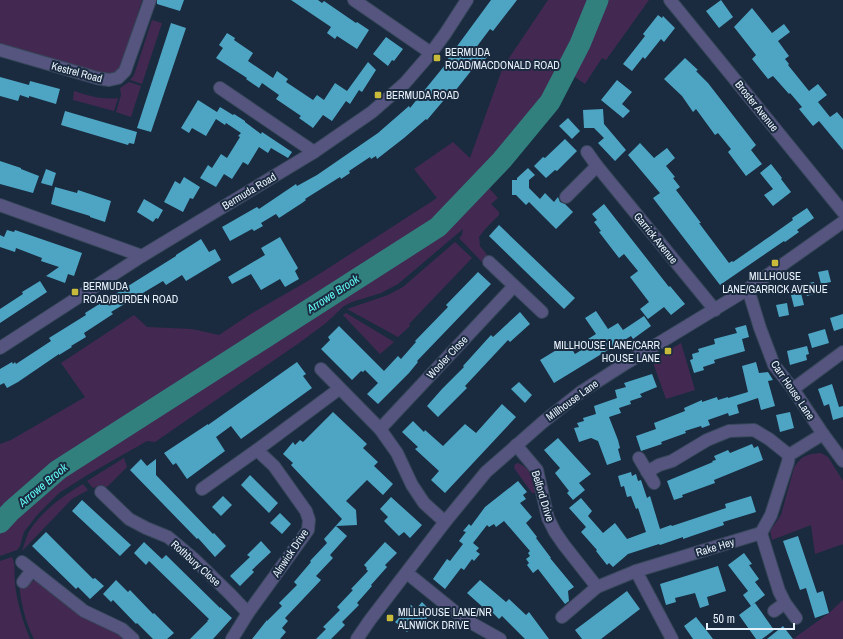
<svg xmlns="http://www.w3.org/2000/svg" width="843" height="639" viewBox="0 0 843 639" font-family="'Archivo Narrow',sans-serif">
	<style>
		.green { fill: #432951 }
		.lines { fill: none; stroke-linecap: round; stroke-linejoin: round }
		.river { stroke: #31807e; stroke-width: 21 }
		.building { fill: #4da5c3 }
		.minor-casing { stroke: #374759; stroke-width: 14 }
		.minor { stroke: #555580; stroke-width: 12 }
		.poi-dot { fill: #c8bb3b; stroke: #1a2b3f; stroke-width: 1.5 }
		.labels { text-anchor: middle; stroke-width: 4; stroke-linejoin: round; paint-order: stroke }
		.poi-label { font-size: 11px; fill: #e9f2fc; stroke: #1a2b3f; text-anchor: start }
		.street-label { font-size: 11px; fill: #e9f2fc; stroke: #1a2b3f }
		.water-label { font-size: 12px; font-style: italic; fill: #61f5f2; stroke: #1a2b3f }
	</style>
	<rect width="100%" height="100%" fill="#1a2b3f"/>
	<g class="green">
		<path d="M0,0H142L121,66L115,73L107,75L0,45Z"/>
		<path d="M548,0H649L606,60L602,58L585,84L566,71L556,91L560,95L545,121L528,144L488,187L498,198L491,204L499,212V215L486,228L479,237L480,246L488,256L482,262L459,238L462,235L463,229L398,284L381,293L352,302L344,306L326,323L299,343L155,442L147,441L140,445L89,474L59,493L38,514L24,532L20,546L17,550L0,556V444L11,440L85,397L61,363L134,315L147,327L192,329L219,335L249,315L313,278L437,198L414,169L453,142L470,158L503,67Z"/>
		<path d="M152,20L162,23L142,84L130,80L134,75Z"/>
		<path d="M129,82L141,86L131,117L116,112L121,95L120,88Z"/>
		<path d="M74,91C89,96 102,100 118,98L114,111L73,100Z"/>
		<path d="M455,242L472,258L409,324L410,326L398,337L347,309L388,295L403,287Z"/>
		<path d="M346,313L394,342L380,354L343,315Z"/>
		<path d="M681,343L695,390L666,399L652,360Z"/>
		<path d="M821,453L828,457L843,481V544L815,554L811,525L772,540L770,531L781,515L794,468C801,456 807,454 821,453Z"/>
		<path d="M124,458L127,467L107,487L101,485L93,488L87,481Z"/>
		<path d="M518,463C532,469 533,479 535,493H532L514,468L515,464Z"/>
		<path d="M83,484L88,490L72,499L22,551C25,544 26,536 30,530C42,511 64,495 83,484Z"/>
		<path d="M12,557C16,565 14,575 15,584C17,603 23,622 30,639H0V561Z"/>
		<path d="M37,580L127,639H34C25,621 21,603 19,583L26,586L33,581Z"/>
		<path d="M843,600V639H793L829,613Z"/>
	</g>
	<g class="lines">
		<path class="river" d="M0,523L11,511L58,470L438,227L502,160L550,102L580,44L598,0"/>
	</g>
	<g class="building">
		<path d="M157,0H184L180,11L157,4Z"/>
		<path d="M291,0H318L322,3L324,1L356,23L357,22L369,30L357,49L337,36L335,39L327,33L331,27Z"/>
		<path d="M491,0H517L493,31L490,29L475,49L487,57L478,68L475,66L451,96L449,94L427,120L426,119L404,138L377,159L376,156L371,159L370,157L349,171L350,173L341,179L340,177L305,199L306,200L302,203L279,218L276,214L261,223L263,226L254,231L252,229L230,241L222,227L257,207L259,209L296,184L297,186L317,175L378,133L409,106L410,108L445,65L444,64Z"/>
		<path d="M721,0L733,17L719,28L706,11Z"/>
		<path d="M752,8L772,33L784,24L790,32L778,41L789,56L785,59L789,64L788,65L809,91L818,84L827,95L818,102L830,117L837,112L843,119V150L819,121L813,126L799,109L802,107L790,93L789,94L773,76L768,79L752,59L756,55L734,27Z"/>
		<path d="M658,15L662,18L663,16L675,28L664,42L661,39L645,59L643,57L632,71L623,64L645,36L643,34Z"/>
		<path d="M171,23L186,28L151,132L137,128Z"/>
		<path d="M227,33L235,38L234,40L253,53L248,61L273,78L277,71L288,79L286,82L313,100L317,95L324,100L335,83L347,91L368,62L376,70L362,92L359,90L350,104L346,101L332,121L323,115L313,128L299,118L301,116L276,99L279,95L262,83L259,88L246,79L247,78L216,58L223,48L219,45Z"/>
		<path d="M386,37L403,49L394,61L392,60L388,66L373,54Z"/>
		<path d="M685,58L698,70L696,71L708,83L756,145L751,150L762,164L746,176L728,152L731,149L718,133L715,135L696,109L693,112L682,96L664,79Z"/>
		<path d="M0,77L29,85L30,81L60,89L56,104L29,96V98L20,95L18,101L0,96Z"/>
		<path d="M617,80L632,92L622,104L630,111L623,118L601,100Z"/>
		<path d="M198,100L217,112L220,107L233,115L234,114L245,121V122L261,134L262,132L292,152L288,158L271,148L268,153L259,147L248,165L243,162L232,179L224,174L216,187L200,178L208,165L212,168L221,154L227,158L240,137L238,136L241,133L226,123L225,125L216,119L206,136L192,128L189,133L181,128Z"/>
		<path d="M603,109L604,124L626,150L615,161L598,143L604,138L594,128H584L583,110Z"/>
		<path d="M65,111L137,132L134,144L129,143L128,145L61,125Z"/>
		<path d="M568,118L580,131L572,139L559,126Z"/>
		<path d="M565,139L577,151L557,171L555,170L546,178L534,166L543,157L545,158Z"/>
		<path d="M640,143L654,158L667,148L675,158L666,166L675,177L673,178L680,187L676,190L701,223H699L729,263L732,261L733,262L769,237L793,220L792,218L807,208L814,218L797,230L799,232L785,242L784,241L720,285L653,198L660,193L628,155Z"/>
		<path d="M0,161L21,168V169L39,176L33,193L0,184Z"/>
		<path d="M771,164L782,178L781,179L791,192L773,206L764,195L773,189L760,173Z"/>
		<path d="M528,168L535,175L529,180V188L540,199L545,193L554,202L558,197L560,202L565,204L573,212L556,229L529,202L526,205L516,195H512V180H517V178Z"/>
		<path d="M46,169L56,173L52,186L41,183Z"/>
		<path d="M184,177L200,187L193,199L190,198L183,212L164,202L175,181L180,184Z"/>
		<path d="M55,187L77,193L78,190L111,201L105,222L90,217V216L51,204Z"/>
		<path d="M144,199L163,210L158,219L156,218L153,222L137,212Z"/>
		<path d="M604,204L669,287L670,286L685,304L671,315L664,307L648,319L640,309L649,302L630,277L638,271L624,254L619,258L599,232L601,231L594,222L597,220L592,214Z"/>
		<path d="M499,225L575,298L564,309L489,236Z"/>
		<path d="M7,230L14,232L15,230L82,253L74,276L68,274L65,283L46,276L59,267L41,261L42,258L16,248L15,252L0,247V235L4,237Z"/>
		<path d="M280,237L298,268L295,271L299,279L285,287L280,279L261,290L251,274L232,284L228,277L265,255L261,248Z"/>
		<path d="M201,239L209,252L215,249L221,260L186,281L182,275L166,285L163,281L111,312L113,314L84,333L86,337L71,346L72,347L59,355V354L18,382L7,388L4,383L0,385V369L12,362L13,364L15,362L16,364L51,341L49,338L86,315L85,313L176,256V255Z"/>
		<path d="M828,270L831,282L821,284L818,272Z"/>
		<path d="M478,272L491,284L417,361L418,362L409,373L378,404L367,394L378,383L365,370L363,372L361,371L352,380L321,349L330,340L328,337L339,326L384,371L398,356L401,359L416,342L415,341L448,307L446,305Z"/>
		<path d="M40,281L47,292L0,323V309L23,294L22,292Z"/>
		<path d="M814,282L817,293L807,296L804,284Z"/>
		<path d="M801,293L804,305L794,307L791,295Z"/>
		<path d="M787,303L789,315L779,317L776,305Z"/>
		<path d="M596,311L608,329L618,323L623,330L644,316L651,326L633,339L631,336L554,383L540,360L568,343L575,354L591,344L588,339L596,334L585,318Z"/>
		<path d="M520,312L530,324L510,342L508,340L465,386L467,388L438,417L427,406L442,389L464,367L463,366L491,335L493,337Z"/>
		<path d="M843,314V328L834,331L830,318Z"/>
		<path d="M746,325L749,337L742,339L745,351L714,360L715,363L703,367L704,370L694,373L690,360L693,359L692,354L699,352L698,349L715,344L714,339L737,333L735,328Z"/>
		<path d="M825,329L829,343L812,348L808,334Z"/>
		<path d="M807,346L809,354L806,355L807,360L790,365L787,351Z"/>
		<path d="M297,362L306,374L303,376L312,388L241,439L231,426L216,437L225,451L187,479L176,463L173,465L164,453L208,424V425Z"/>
		<path d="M756,362L759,373L768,372L773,380L768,381L775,406L761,410L758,398L737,405L739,413L729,416L728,413L708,420L710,425L702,428L701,426L685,431L686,433L661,442L662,444L641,451L636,436L656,429L654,423L685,411L684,408L702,400V402L717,397L718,400L728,397V398L748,392L742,366Z"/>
		<path d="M652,374L657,387L640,394L642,397L630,401L631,404L619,408L621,413L609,417L618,440L620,448L618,449L621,460L607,465L598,441L591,438L579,442L574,428L579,427L577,423L584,421L583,418L596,414L594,406L617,398L615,390L626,387L624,383Z"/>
		<path d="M519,382L532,395L525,403L511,389Z"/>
		<path d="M832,384L839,407L843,406V417L833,420L829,404L824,406L818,389Z"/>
		<path d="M502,404L516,417L445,493L431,480L439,471L415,449L418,447L402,432L413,421L424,432L425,430L443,446L465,424L476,433Z"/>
		<path d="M333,412L367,444L363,448L378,462L374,466L393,484L383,495L367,480L346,501L356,510L357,525L336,526L347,536L330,555L333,558L316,576L321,580L285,618L288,621L282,628L286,632L280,639H252L267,620V621L282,606L279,603L297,585L294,582L311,562L310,561L327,543L324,539L342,519L291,465L293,463L283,454L293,442L295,445L300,440L303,442Z"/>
		<path d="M790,412L794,428L780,432L776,415Z"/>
		<path d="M558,438L591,474L579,483L585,490L573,500L567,493L569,491L555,473L560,468L544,450Z"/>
		<path d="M752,444L754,448L758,446L763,460L714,480L715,483L682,495L683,497L674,500L667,481L713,462L712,461L716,460L714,456L728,450L730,453Z"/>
		<path d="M141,459L147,466L156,459V475L213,534L214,533L226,546L215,557L198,538L197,539L130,470Z"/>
		<path d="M631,472L632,476L636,474L638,481L641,480L647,498L650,496L660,529L671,525L672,526L726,508L725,504L751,496L756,512L723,522L724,525L683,539V537L660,545L659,544L628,554L613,567L609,563L607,565L596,551L597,550L581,532L586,527L569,508L581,498L592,511L588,516L603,533L615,523L627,539L646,532L638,508L636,509L631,496L627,497L624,486L621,487L618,476Z"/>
		<path d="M250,475L278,503L269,513L241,485Z"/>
		<path d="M518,481L527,492L523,495L526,499L520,503L532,517L526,523L537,537L536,538L551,558H550L574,587L568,591L569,601L565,604L538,569L533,573L527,565L529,563L526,559L530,556L528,553L530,551L504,521L496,527L494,524L489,527L487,525L473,543L479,548L476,551L480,554L474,561L472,559L464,570L461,568L445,589L433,579L447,559L450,561L463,544L459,541L466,532L463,531L469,524L471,526L485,507Z"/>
		<path d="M223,496L232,505L221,516L212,507Z"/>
		<path d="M391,497L422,525L410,538L404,532L399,536L384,521L388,517L380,509Z"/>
		<path d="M82,500L131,545L120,556L72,511Z"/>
		<path d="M280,513L291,524L282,534L270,523Z"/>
		<path d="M46,532L93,579L95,578L104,586L90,599L78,587L76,589L32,546Z"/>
		<path d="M798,536L817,593L823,591L829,613L815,618L806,588L800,590L783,541Z"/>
		<path d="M261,541L271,552L252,570L254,572L240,586L230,576L250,557L247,555Z"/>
		<path d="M144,542L162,559L166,555L220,608V607L232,618L213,639H190L208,621H207L209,619L149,561L146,565L134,553Z"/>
		<path d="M385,542L397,553L385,565L387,567L371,585L372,586L357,603L359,605L342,622L345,625L331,639H316L326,629L323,627L340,610L337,607L353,590L351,589L368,571L366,569L367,568L364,565Z"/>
		<path d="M744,553L752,564L749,565L759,579L755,582L765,595L752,605L755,603L774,630L762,639H756L739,615L751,606L743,595L748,591L728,565Z"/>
		<path d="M718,566L726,591L707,597L709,605L700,608L695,593L675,598L676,602L666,605L660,584Z"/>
		<path d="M116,580L128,592L130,590L153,614L154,613L174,633L167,639H153L137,623L136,624L113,600L111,602L103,594Z"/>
		<path d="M480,580L506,602L509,599L526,615L529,612L549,639H525L502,616L499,619L488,608L486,610L467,593Z"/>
		<path d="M627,591L640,609L601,639H582L575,630Z"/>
		<path d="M422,602L432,612L423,623L418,619L407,632L395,622L411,605L416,609Z"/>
		<path d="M696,617L707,631L713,639H693L684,626Z"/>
		<path d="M783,626L793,639H767Z"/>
	</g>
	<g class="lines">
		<g class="minor-casing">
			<g id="minor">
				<path d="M354,0L431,53"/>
				<path d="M670,0L843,212"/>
				<path d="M0,50L97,78L109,80L118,78L125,71L150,0"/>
				<path d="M220,88L314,152"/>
				<path d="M587,152L597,166"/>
				<path d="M566,197L597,166L715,310"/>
				<path d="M0,205L142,256"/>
				<path d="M489,262L542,312"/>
				<path d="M748,289L760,328L774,365L793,389L823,434L843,461"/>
				<path d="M0,348L142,256L314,152L372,112L405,83L431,53L445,34L467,0"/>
				<path d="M321,369L380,429L397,453L412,485L424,503L445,522"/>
				<path d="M793,389L843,352"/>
				<path d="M380,429L514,286"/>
				<path d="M516,445L537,470L548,518L555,532L564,545L597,587"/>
				<path d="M639,458L654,483"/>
				<path d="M647,472L659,465L672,461L707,440L729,431L754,430L769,439L789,455"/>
				<path d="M202,489L257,450L339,389"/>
				<path d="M101,492L129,519L146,528L168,537L193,558L230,594L248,613"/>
				<path d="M761,533L779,591L785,603L796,618"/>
				<path d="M22,562L84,611L122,629L133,639"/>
				<path d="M636,571L672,639"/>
				<path d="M407,573L454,611L475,625L500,639"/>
				<path d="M23,582L32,570"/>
				<path d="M774,611L785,603"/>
				<path d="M562,617L597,587L636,571L761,533L771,515L788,462L789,455L823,434"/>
				<path d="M232,639L248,613L308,530L309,520L306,511L274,466L257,450"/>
				<path d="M357,639L370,620L445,522L486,472L543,422L581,392L623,365L748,289L843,222"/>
			</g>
		</g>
		<use href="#minor" class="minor"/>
	</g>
	<g class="poi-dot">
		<rect x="433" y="54" width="8" height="8" rx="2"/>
		<rect x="374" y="91" width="8" height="8" rx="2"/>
		<rect x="771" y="259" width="8" height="8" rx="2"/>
		<rect x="71" y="288" width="8" height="8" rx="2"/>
		<rect x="664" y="347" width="8" height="8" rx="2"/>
		<rect x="386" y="614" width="8" height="8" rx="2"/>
	</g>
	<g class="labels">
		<g class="poi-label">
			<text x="445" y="56">BERMUDA<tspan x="445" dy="13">ROAD/MACDONALD ROAD</tspan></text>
			<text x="386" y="99">BERMUDA ROAD</text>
			<text x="775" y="280" text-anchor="middle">MILLHOUSE<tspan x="775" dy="13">LANE/GARRICK AVENUE</tspan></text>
			<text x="83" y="290">BERMUDA<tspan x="83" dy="13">ROAD/BURDEN ROAD</tspan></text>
			<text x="660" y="349" text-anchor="end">MILLHOUSE LANE/CARR<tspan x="660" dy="13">HOUSE LANE</tspan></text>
			<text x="398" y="616">MILLHOUSE LANE/NR<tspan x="398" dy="13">ALNWICK DRIVE</tspan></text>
		</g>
		<g class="street-label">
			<text transform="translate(77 72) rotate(15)" y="4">Kestrel Road</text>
			<text transform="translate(757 106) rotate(51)" y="4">Broster Avenue</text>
			<text transform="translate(249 191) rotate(-31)" y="4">Bermuda Road</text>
			<text transform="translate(656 238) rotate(51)" y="4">Garrick Avenue</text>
			<text transform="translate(447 357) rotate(-47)" y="4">Wooler Close</text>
			<text transform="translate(793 390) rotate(56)" y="4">Carr House Lane</text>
			<text transform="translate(572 400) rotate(-36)" y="4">Millhouse Lane</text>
			<text transform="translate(543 496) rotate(73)" y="4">Belford Drive</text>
			<text transform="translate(715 547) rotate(-17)" y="4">Rake Hey</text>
			<text transform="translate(290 553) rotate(-56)" y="4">Alnwick Drive</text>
			<text transform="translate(196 563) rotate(42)" y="4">Rothbury Close</text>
		</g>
		<g class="water-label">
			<text transform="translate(333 294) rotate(-33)" y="4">Arrowe Brook</text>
			<text transform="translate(43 485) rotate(-40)" y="4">Arrowe Brook</text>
		</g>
	</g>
	<path d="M707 623v6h87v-6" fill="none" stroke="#e9f2fc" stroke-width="2"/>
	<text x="713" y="623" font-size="12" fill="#e9f2fc" stroke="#1a2b3f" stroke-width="3" paint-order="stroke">50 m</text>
</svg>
